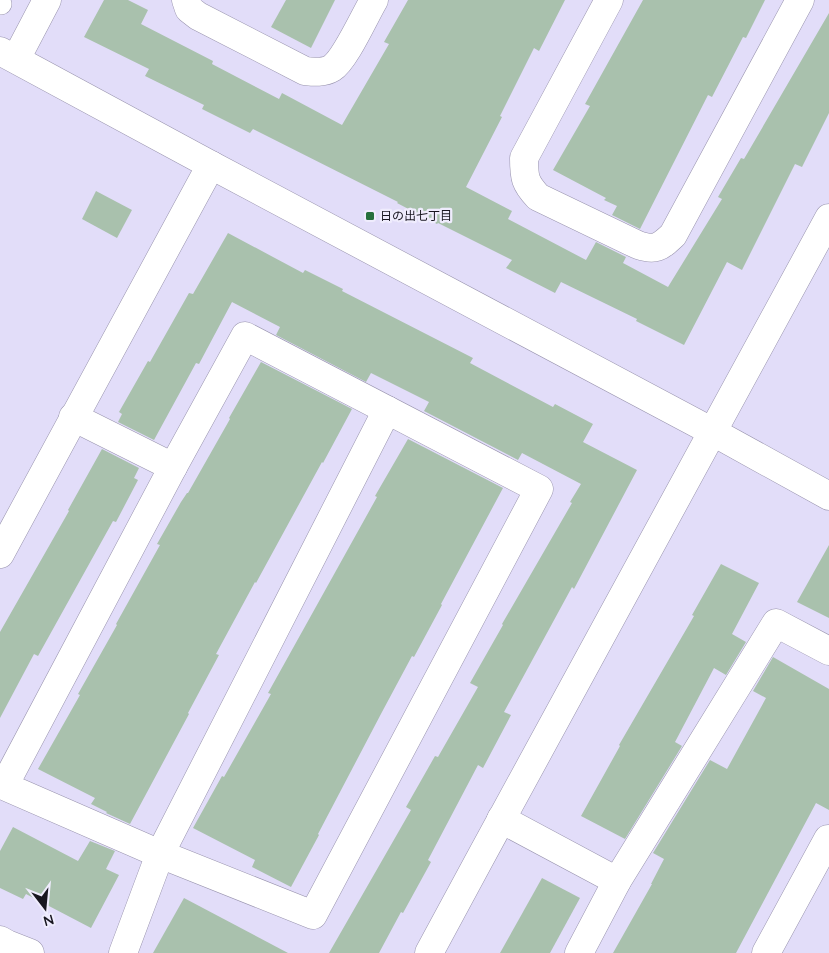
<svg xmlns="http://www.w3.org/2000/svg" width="829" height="953" viewBox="0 0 829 953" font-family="Quicksand,'Noto Sans JP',sans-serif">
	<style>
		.building { fill: #a9c1ad }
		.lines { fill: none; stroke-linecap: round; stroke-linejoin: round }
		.pedestrian-casing { stroke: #9994ae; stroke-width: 22 }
		.minor-casing { stroke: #9994ae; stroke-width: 29 }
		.tertiary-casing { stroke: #9994ae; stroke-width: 29 }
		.pedestrian { stroke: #fff; stroke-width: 21 }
		.minor { stroke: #fff; stroke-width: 28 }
		.tertiary { stroke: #fff; stroke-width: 28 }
		.poi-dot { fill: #266f3c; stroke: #efecfd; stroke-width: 2 }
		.labels { text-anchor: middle; stroke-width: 4.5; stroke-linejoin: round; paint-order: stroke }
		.poi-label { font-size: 12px; fill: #181620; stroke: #efecfd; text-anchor: start }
	</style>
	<rect width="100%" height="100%" fill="#e2ddf9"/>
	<g class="building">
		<path d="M104,0H128L148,10L141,24L213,61L212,64L279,99L282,93L342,125L389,44L384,42L408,0H565L539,51L534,48L500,116L502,117L466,187L512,211L508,219L586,260L596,242L626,257L623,263L668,287L722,199L718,197L741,158L744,159L829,13V113L802,167L795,164L742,270L727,262L684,345L636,321L637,319L561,282L555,293L506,268L512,260L438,223L437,224L397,203L398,202L253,129L250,133L202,109L204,105L145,76L149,69L84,37Z"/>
		<path d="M286,0H335L311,48L271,27Z"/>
		<path d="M643,0H765L746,38L743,37L712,97L708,95L640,229L612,215L617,206L604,200L606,198L553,170L590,106L585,104Z"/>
		<path d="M96,191L132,210L117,238L82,219Z"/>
		<path d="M228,233L303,273L305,270L343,289L342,291L473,358L470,363L553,407L555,404L593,424L583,442L637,470L574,589L572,587L504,712L511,715L483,768L478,765L428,860L431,862L403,913L401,912L379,953H329L411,810L406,807L435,756L438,757L478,687L470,683L503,625L502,624L572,503L570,502L581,484L522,453L518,460L424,411L429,402L371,373L366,382L276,335L280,327L232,302L199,364L196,363L154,440L118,422L122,414L119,412L148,361L150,362L189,293L193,294Z"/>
		<path d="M261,362L352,409L323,463L322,462L256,583L255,582L216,654L219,655L188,713L189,714L130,824L106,813L107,812L91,804L95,798L38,769L80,695L78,694L117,625L116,624L160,545L157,544L181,502L187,493H188L230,419L229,418Z"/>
		<path d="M408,439L503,488L441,604L442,605L414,657L412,656L382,712L318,834L319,835L291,887L252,867L255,860L193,828L222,776L224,777L271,694L268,693L377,497L375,496Z"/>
		<path d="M102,449L139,468L134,478L138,480L116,522L113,521L38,656L34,654L0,718V632L69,511L68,510Z"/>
		<path d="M829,545V618L797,602Z"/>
		<path d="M721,564L759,583L732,634L746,642L726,675L714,668L675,742L682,746L625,839L581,816L620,746L619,745L694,616L692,615Z"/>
		<path d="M773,657L829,689V810L816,803L736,953H613L652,884H651L664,859L653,853L710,760L727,769L766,698L753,691Z"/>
		<path d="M13,827L78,861L90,841L115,851L106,869L119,875L91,928L26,894L23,899L0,888V851Z"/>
		<path d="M542,878L580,898L550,953H500Z"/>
		<path d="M184,898L288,953H153Z"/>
	</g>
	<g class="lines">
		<g class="pedestrian-casing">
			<path id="pedestrian" d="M0,2L1,4"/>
		</g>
		<g class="minor-casing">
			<g id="minor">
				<path d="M186,0L189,9L198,16L305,71C314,72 324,73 332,68C345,60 365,15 374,0"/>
				<path d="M609,0L524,158C524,178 525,183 538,197L638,245C656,251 660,247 673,235L800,0"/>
				<path d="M245,336L539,489L313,915L160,854L4,786L173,467Z"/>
				<path d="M73,417L173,467"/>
				<path d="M501,819L617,881"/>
				<path d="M123,953L160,854L387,410"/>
				<path d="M579,953L617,881L776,623L829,651"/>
				<path d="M766,953L828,839H829"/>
			</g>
		</g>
		<g class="tertiary-casing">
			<g id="tertiary">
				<path d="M0,51L211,165L713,432L829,496"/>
				<path d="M16,59L47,0"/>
				<path d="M0,554L211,165"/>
				<path d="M0,940L7,944L30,953"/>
				<path d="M429,953C561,707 697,463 829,218"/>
			</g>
		</g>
		<use href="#pedestrian" class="pedestrian"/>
		<use href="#minor" class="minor"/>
		<use href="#tertiary" class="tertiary"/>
	</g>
	<rect class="poi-dot" x="365" y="211" width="10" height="10" rx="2.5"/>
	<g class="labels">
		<g class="poi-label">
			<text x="380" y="220">日の出七丁目</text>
		</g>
	</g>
	<g transform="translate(45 908) rotate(164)" stroke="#efecfd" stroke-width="4" paint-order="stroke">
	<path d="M0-4L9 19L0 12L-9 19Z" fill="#181620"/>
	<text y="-8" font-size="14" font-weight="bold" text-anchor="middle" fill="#181620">N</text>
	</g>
</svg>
